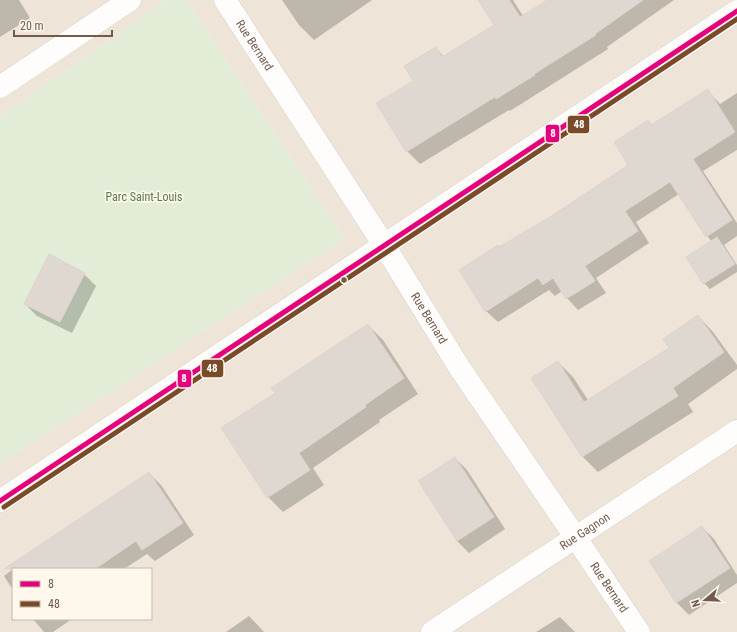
<svg xmlns="http://www.w3.org/2000/svg" width="737" height="632" viewBox="0 0 737 632" font-family="'Roboto Condensed',sans-serif">
	<style>
		.residential { fill: #eee5d8; fill-rule: evenodd }
		.green { fill: #e2ecd6 }
		.shadow { fill: #0003 }
		.building { fill: #dfd8d0; stroke: #ded5cd }
		.lines { fill: none; stroke-linecap: round; stroke-linejoin: round }
		.minor-casing { stroke: #d5cfc9; stroke-width: 23 }
		.minor { stroke: #fefdfc; stroke-width: 22 }
		.bus-1-casing { stroke: #fdf7ec; stroke-width: 8 }
		.bus-2-casing { stroke: #fdf7ec; stroke-width: 8 }
		.bus-1 { stroke: #e5007d; stroke-width: 5 }
		.bus-2 { stroke: #7a4b2a; stroke-width: 5 }
		.bus-dot { fill: #715b4d; stroke: #fdf7ec; stroke-width: 1.5 }
		.labels { text-anchor: middle; stroke-width: 3.5; stroke-linejoin: round; paint-order: stroke }
		.street-label { font-size: 12px; fill: #715b4d; stroke: #fdf7ec }
		.park-label { font-size: 12px; fill: #567b49; stroke: #fdf7ec }
		.line-badge { stroke: #fdf7ec; stroke-width: 1.5 }
		.badge-label { font-size: 11px; text-anchor: middle; font-weight: bold; fill: #fff }
	</style>
	<rect width="100%" height="100%" fill="#f6f2ea"/>
	<g class="residential">
		<path d="M0,0H166L0,117Z"/>
		<path d="M186,0H737V632H0V464L345,239ZM13,569H151V619H13Z"/>
	</g>
	<path class="green" d="M166,0H186L345,239L0,464V117Z"/>
	<g class="shadow">
		<path d="M0,0H19L30,18L0,37Z"/>
		<path d="M282,0H372L314,40L299,25Z"/>
		<path d="M479,0H513L523,16L548,0H674L607,47L608,49L510,111L509,110L420,164L407,151L415,81L436,48L444,57L495,25Z"/>
		<path d="M708,91L720,104L737,93V150L703,171L737,223V236L724,245L737,265V272L710,289L704,283L712,242L707,236L679,194L636,222L649,243L596,278L606,293L578,310L567,298L562,291L555,296L549,290L498,322L486,311L500,248L553,215L630,166L648,121L652,126Z"/>
		<path d="M84,274L96,286L72,333L37,316L25,304Z"/>
		<path d="M698,316L713,332L737,365V369L688,404L693,412L598,472L583,457L532,378L558,362L573,377L588,400L670,348Z"/>
		<path d="M368,325L383,340L418,394L379,420L380,422L313,468L324,485L283,512L268,497L276,393Z"/>
		<path d="M455,458L467,470L505,529L469,553L457,541Z"/>
		<path d="M149,473L161,485L194,535L155,561L147,554L124,569H14Z"/>
		<path d="M702,527L714,539L737,575V583L689,615L677,603L650,561Z"/>
		<path d="M13,569V590L4,576Z"/>
		<path d="M249,616L264,632H226Z"/>
		<path d="M560,617L575,632H536Z"/>
		<path d="M33,619H72L53,632H44Z"/>
	</g>
	<g class="building">
		<path d="M478,0H509L520,17L547,0H643L595,34L596,35L534,74L535,75L496,99L495,97L406,152L376,103L413,81L404,66L436,47L442,57L494,25Z"/>
		<path d="M708,89L735,132L693,159L732,220L706,237L670,182L625,211L638,231L585,266L595,281L566,299L553,278L543,285L538,278L485,312L459,270L498,245L499,247L553,215L628,165L614,142L648,120L651,125Z"/>
		<path d="M717,237L735,264L703,284L686,257Z"/>
		<path d="M49,254L85,273L60,322L24,304Z"/>
		<path d="M698,315L724,352L673,388L678,396L582,457L531,378L558,361L584,402L669,348L663,339Z"/>
		<path d="M368,324L404,378L365,405L366,407L299,453L310,470L267,498L221,428L275,393L271,388Z"/>
		<path d="M455,457L494,517L457,541L418,481Z"/>
		<path d="M149,472L183,523L142,550L136,541L95,569H4Z"/>
		<path d="M702,526L730,568L676,603L649,561Z"/>
	</g>
	<g class="lines">
		<g class="minor-casing">
			<g id="minor">
				<path id="s1" d="M225,0L384,245L459,367L576,538L639,632"/>
				<path d="M0,87L130,0"/>
				<path d="M0,501L384,245L737,11"/>
				<path id="s2" d="M432,632L737,431"/>
			</g>
		</g>
		<use href="#minor" class="minor"/>
		<g class="bus-1-casing">
			<path id="bus-1" d="M0,501L737,11"/>
		</g>
		<g class="bus-2-casing">
			<path id="bus-2" d="M4,507L737,19"/>
		</g>
		<use href="#bus-1" class="bus-1"/>
		<use href="#bus-2" class="bus-2"/>
	</g>
	<circle class="bus-dot" cx="344" cy="280" r="3.5"/>
	<g class="labels">
		<g class="street-label">
			<text dy="4" stroke="none"><textPath href="#s1" startOffset="54">Rue Bernard</textPath></text>
			<text dy="4" stroke="none"><textPath href="#s1" startOffset="378">Rue Bernard</textPath></text>
			<text dy="4" stroke="none"><textPath href="#s2" startOffset="183">Rue Gagnon</textPath></text>
			<text dy="4" stroke="none"><textPath href="#s1" startOffset="702">Rue Bernard</textPath></text>
		</g>
		<g class="park-label">
			<text x="144" y="201">Parc Saint-Louis</text>
		</g>
	</g>
	<g class="line-badge">
		<rect x="567" y="115" width="23" height="19" rx="4" fill="#7a4b2a"/>
		<rect x="545" y="124" width="15" height="19" rx="4" fill="#e5007d"/>
		<rect x="201" y="359" width="23" height="19" rx="4" fill="#7a4b2a"/>
		<rect x="177" y="369" width="15" height="19" rx="4" fill="#e5007d"/>
	</g>
	<g class="badge-label">
		<text x="579" y="128">48</text>
		<text x="553" y="137">8</text>
		<text x="212" y="372">48</text>
		<text x="184" y="382">8</text>
	</g>
	<rect x="12" y="568" width="140" height="52" fill="#fdf7ec" stroke="#c5b9ac"/>
	<rect x="20" y="581" width="20" height="6" fill="#e5007d" stroke="#c5b9ac"/>
	<text x="48" y="588" font-size="12" fill="#715b4d">8</text>
	<rect x="20" y="601" width="20" height="6" fill="#7a4b2a" stroke="#c5b9ac"/>
	<text x="48" y="608" font-size="12" fill="#715b4d">48</text>
	<g transform="translate(705 600) rotate(251)" stroke="#fdf7ec" stroke-width="3" paint-order="stroke">
	<path d="M0-3L7 15L0 10L-7 15Z" fill="#715b4d"/>
	<text y="-6" font-size="11" font-weight="bold" text-anchor="middle" fill="#715b4d">N</text>
	</g>
	<path d="M14 30v6h98v-6" fill="none" stroke="#715b4d" stroke-width="2"/>
	<text x="20" y="30" font-size="12" fill="#715b4d" stroke="#fdf7ec" stroke-width="3" paint-order="stroke">20 m</text>
</svg>
